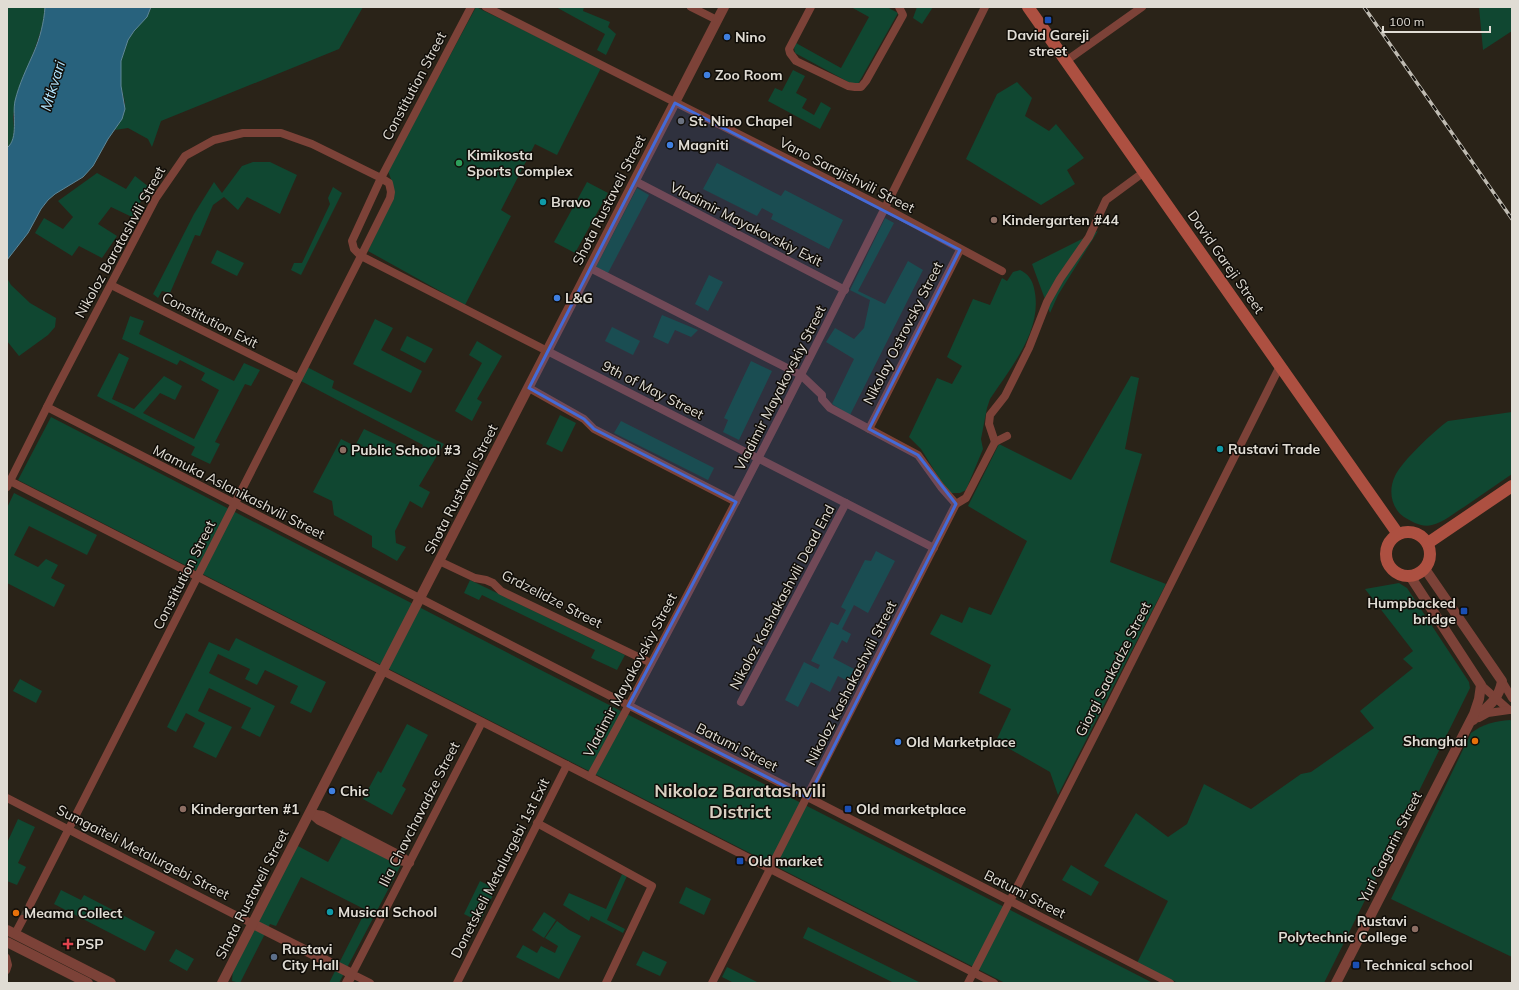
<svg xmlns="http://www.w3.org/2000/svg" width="1519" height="990" viewBox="0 0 1519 990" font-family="Mulish,sans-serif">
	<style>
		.green { fill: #104731 }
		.water { fill: #28627d; stroke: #5f8797 }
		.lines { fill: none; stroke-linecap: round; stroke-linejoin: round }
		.minor-tunnel { stroke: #453f34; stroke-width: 8; stroke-dasharray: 8 4; stroke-linecap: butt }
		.pedestrian { stroke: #7c4238; stroke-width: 6 }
		.minor { stroke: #7c4238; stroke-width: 8 }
		.tertiary { stroke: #7c4238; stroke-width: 10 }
		.secondary { stroke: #ad5041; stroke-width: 12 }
		.rail-casing { stroke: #bfbbb2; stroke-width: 3.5 }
		.rail { stroke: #100d08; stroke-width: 2; stroke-dasharray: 6; stroke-linecap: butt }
		.marked { fill: #446ad7; fill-opacity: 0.2; stroke: #446ad7; stroke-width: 3; stroke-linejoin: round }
		.transit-dot { fill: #1a4fb4; stroke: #100d08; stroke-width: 1.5 }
		.shop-dot { fill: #3f7fe0; stroke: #100d08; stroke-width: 1.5 }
		.worship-dot { fill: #6b7280; stroke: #100d08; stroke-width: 1.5 }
		.leisure-dot { fill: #2e9e5b; stroke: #100d08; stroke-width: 1.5 }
		.culture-dot { fill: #0f9aa8; stroke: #100d08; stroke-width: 1.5 }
		.education-dot { fill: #8d6e63; stroke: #100d08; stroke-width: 1.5 }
		.food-dot { fill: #e8710a; stroke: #100d08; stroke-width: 1.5 }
		.health-dot { fill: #e0444e; stroke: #100d08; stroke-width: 1.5 }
		.service-dot { fill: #5c6f8a; stroke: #100d08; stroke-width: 1.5 }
		.labels { text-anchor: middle; stroke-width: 3; stroke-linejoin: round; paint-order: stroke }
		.poi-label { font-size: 14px; font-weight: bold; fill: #e0dcd4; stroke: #100d08; text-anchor: start }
		.street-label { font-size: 14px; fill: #e0dcd4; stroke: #100d08 }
		.water-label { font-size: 15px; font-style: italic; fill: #b1e2fb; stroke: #100d08 }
		.district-label { font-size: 18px; font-weight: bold; fill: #dad0c2; stroke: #100d08 }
	</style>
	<rect width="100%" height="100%" fill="#2a2318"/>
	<g class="green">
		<path d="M7,7H45L43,24L34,51L17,93L13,117L14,129L13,141L7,148Z"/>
		<path d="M151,7H363L339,49L161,121L152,147L148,139L128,128L115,130L124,114L125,103L121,86V61L128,40L134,31L150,11Z"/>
		<path d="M476,7L601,68L557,155L535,144L501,210L511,216L465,305L368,251L394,196L392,182L388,171Z"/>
		<path d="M556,7H584L583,11L610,22L608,27L616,34L606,55L597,50L605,34Z"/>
		<path d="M851,7H887L898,13L858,84H852L795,53L794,48L796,43L841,68L869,17Z"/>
		<path d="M917,7H933L922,24L913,18Z"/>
		<path d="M1479,7H1512V31L1483,50Z"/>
		<path d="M793,70L805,76L796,93L807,99L802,108L814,115L821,102L831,108L820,129L768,101L775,88L782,91Z"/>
		<path d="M1017,82L1032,98L1025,116L1049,131L1056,124L1084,158L1067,170L1075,184L1041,205L966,159L997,94Z"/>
		<path d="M253,162H270L297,175L280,214L247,197L238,210L224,197L213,205L200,236L195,235L170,293L162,291L158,298L153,294L194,214L214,182L222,193L242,166Z"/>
		<path d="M717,163L781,196L785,190L843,220L829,249L771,219L773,214L762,208L757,216L703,189Z"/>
		<path d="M97,173L126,189L135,176L149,187L132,217L111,207L98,224L117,236L102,258L79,246L72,256L35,233L44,218L63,229L73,217L58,201Z"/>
		<path d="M587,182L608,193L575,253L554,242Z"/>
		<path d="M333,187L342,193L301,275L291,270L294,263H302L330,204L328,198Z"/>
		<path d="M637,188L649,195L608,273L596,267Z"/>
		<path d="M885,218L894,223L858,291L885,304L908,261L923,270L850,415L832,404L854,359L826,342L835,328L854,339L864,328L870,300L850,290Z"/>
		<path d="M1098,231L1058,295L1050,313L1032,264Z"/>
		<path d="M217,250L244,263L237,276L211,263Z"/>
		<path d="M1020,270C1028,274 1032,279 1034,288C1044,329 1011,367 990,399L987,408L981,439L983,449L966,490L960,493H950L944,486L921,449L909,437L937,378L952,384L962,366L947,357L973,299L990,305L1002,278L1007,281L1013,272Z"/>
		<path d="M709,275L723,282L708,311L695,304Z"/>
		<path d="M7,278L11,285L30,303L56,318L55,327L48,335L19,356L7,341Z"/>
		<path d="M662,315L698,330L691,337L675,330L668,344L653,337Z"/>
		<path d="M130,316L144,321L139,334L234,381L244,363L260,370L251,386L245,384L215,442L220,444L210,464L191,455L195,447L97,396L119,353L129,358L112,399L134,409L164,376L182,386L175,400L160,393L143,413L194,439L219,390L201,380L205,373L180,360L177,365L122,339Z"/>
		<path d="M375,319L393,328L381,350L422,371L411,393L353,364Z"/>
		<path d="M612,327L640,341L633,355L605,341Z"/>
		<path d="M407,336L433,349L425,363L400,350Z"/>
		<path d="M477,341L502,356L477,399L482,402L472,421L455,411L482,363L469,355Z"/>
		<path d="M751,361L772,371L739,440L723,432L728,420L724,418Z"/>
		<path d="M307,367L334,381L332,388L444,444L419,486L430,492L422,508L410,501L395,531L396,543L406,547L397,561L372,547V536L334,515L332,501L313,492L341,439L355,446L364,429L418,455L423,445L301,381Z"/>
		<path d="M1131,376L1139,378L1125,449L1142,454L1110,562L1166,584L1058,795L1050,772L996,741L1011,709L979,693L991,665L930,634L941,614L962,623L969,607L991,615L1027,541L968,506L999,444L1071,480Z"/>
		<path d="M1512,412V474C1496,485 1480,496 1464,507C1454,513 1444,522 1432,525C1423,528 1412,522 1404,517C1391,508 1388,490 1395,476C1402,461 1434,431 1448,421Z"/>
		<path d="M560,415L576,423L562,452L546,444Z"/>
		<path d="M51,417L533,666L1153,983H1005L18,480Z"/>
		<path d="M621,421L714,468L708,480L614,433Z"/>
		<path d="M14,493L97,535L87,555L29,526L14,555L38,567L46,559L58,565L51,578L65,585L54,607L7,583V508Z"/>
		<path d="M876,551L895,561L868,613L854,605L842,629L851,634L847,643L842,640L833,658L854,669L848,681L838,676L830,692L811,682L798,707L785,700L804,662L818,669L820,665L811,661L831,622L838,625L846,610L841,607L865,560L871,561Z"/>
		<path d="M470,580L625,655L617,670L591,658L595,650L482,595L479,600L464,593Z"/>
		<path d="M1399,583L1407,588L1469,682L1470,688L1324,983H1178L1137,963L1168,901L1104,866L1136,813L1168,837L1187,824L1204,784L1251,809L1301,774L1311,772L1374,728L1360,711L1413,668L1403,659L1413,651L1365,589Z"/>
		<path d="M236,638L326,682L311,713L290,703L298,686L265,670L257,685L245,679L250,669L218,654L209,673L275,706L260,737L241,728L251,708L209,688L198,711L232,727L216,758L193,747L205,723L186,713L176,732L167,727L209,642L229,651Z"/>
		<path d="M20,679L42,691L36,703L13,691Z"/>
		<path d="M1510,720L1512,721V957L1391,899L1471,733C1483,724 1495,721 1510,720Z"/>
		<path d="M407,724L428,735L402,786L406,789L392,815L363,799L378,771L381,773Z"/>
		<path d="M18,819L35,827L18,863L26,867L17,885L7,881V843Z"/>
		<path d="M343,835L401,865L339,983H329L366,910L301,877L276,926L270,924L240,983L232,981L233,967L296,845L328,862Z"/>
		<path d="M1071,865L1099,882L1091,896L1062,880Z"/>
		<path d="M622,874L627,876L607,920L625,929L623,933L591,916L589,921L563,905L569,893L606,909Z"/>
		<path d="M480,881L496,889L480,922L464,914Z"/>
		<path d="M686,887L711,899L704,915L679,903Z"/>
		<path d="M61,890L81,900L84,895L155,932L145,951L54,904Z"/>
		<path d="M544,912L556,920L544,938L532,930Z"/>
		<path d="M557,921L569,930L581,936L559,979L516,957L523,945L537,953L541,946L555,953L558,946L545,938Z"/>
		<path d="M808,927L921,983H894L803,938Z"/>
		<path d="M176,949L194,959L187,971L169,961Z"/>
		<path d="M643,951L667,962L660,976L636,965Z"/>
		<path d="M727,967L759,983H734L722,977Z"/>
	</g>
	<path class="water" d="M45,7H151L147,17L134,31L128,40L121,61V86L125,109L122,119L108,139L93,166L83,177L55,194L48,200L41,209L28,233L7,260V148C19,138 12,116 15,101C19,84 27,68 34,52C40,38 44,22 45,7Z"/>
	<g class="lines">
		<path class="minor-tunnel" d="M23,919L30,905"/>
		<path class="pedestrian" d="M7,957L9,965L7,971"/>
		<g class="minor">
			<path d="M486,7L885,208L1002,271"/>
			<path d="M691,7L717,20"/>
			<path d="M811,7L789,49L790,53L796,61L848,86L855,87H861L866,81L903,15L899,7"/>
			<path d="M1066,61L1142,7"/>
			<path d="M635,181L845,290"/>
			<path d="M590,268L801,375L822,395V399L830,408L918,455L941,487L956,504"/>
			<path d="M111,285L298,378"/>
			<path d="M529,388L584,419L594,429L736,502"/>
			<path d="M47,407L1170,983"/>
			<path d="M869,429L960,250"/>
			<path d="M995,442L989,424L990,415L1005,396L1029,348L1047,302L1060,279L1089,237L1106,200L1144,172"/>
			<path d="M10,481L994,983"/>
			<path d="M7,487L53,395L156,198L185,156L214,140L243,133H281L312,144L381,178L389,183L391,192L390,198L361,256L354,249L352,241L381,178L471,7"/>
			<path d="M439,561L475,578L486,580L493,583L501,591L651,663"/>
			<path d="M1502,681L1512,698"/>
			<path d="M1481,685L1509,710H1512"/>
			<path d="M741,702L846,503"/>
			<path d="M1479,718L1488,713L1509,710"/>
			<path d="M590,777C728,524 857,265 985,7"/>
			<path d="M7,798L253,924"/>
			<path d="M310,813L323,815L402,856L410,863L399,861L319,821Z"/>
			<path d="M537,823L652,886L606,983"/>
			<path d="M30,905L361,256L934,548"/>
			<path d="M15,934L23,919"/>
			<path d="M370,983L352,974L482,722"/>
			<path d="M457,983L567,765"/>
			<path d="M712,983L956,504L966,498L995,442L1007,436"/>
			<path d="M968,983L1107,711L1280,366"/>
		</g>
		<g class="tertiary">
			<path d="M1425,569L1502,681C1499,700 1487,707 1473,720"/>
			<path d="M253,924L352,974L347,983"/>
			<path d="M7,930L111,983"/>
			<path d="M7,942L88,983"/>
			<path d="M222,983L724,7"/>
			<path d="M1336,983L1474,714L1479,699L1481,685L1410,576"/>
		</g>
		<g class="secondary">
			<path d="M1028,7L1398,534"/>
			<circle cx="1408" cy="554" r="22"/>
			<path d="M1428,543L1512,486"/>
		</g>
		<g class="rail-casing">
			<path id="rail" d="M1364,7L1512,219"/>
		</g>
		<use href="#rail" class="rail"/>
	</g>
	<path class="marked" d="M675,103L960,250L869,429L918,455L956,504L808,798L628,706L736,502L594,429L584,419L529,388Z"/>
	<g class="transit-dot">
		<rect x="1044" y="16" width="8" height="8" rx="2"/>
		<rect x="1460" y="607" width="8" height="8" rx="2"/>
		<rect x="844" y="805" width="8" height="8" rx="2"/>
		<rect x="736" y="857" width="8" height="8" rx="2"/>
		<rect x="1352" y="961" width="8" height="8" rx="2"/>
	</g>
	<g class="shop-dot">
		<circle cx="727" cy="37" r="4"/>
		<circle cx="707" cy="75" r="4"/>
		<circle cx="670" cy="145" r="4"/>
		<circle cx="557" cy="298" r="4"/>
		<circle cx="898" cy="742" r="4"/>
		<circle cx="332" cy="791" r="4"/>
	</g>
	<circle class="worship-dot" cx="681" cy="121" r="4"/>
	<circle class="leisure-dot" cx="459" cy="163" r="4"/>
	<g class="culture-dot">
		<circle cx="543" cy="202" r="4"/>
		<circle cx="1220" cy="449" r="4"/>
		<circle cx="330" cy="912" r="4"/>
	</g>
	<g class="education-dot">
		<circle cx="994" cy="220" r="4"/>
		<circle cx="343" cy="450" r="4"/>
		<circle cx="183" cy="809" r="4"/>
		<circle cx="1415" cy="929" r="4"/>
	</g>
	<g class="food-dot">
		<circle cx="1475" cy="741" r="4"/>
		<circle cx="16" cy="913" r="4"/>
	</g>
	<path class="health-dot" d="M66 938h4v4h4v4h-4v4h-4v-4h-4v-4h4z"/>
	<circle class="service-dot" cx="274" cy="957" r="4"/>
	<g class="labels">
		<g class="poi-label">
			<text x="1048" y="40" text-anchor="middle">David Gareji<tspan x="1048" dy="16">street</tspan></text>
			<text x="735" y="42">Nino</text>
			<text x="715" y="80">Zoo Room</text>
			<text x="689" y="126">St. Nino Chapel</text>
			<text x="678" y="150">Magniti</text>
			<text x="467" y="160">Kimikosta<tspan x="467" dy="16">Sports Complex</tspan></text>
			<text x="551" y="207">Bravo</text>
			<text x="1002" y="225">Kindergarten #44</text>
			<text x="565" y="303">L&amp;G</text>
			<text x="1228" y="454">Rustavi Trade</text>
			<text x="351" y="455">Public School #3</text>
			<text x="1456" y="608" text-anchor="end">Humpbacked<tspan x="1456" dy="16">bridge</tspan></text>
			<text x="1467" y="746" text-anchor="end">Shanghai</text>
			<text x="906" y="747">Old Marketplace</text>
			<text x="340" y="796">Chic</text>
			<text x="191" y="814">Kindergarten #1</text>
			<text x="856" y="814">Old marketplace</text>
			<text x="748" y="866">Old market</text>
			<text x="338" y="917">Musical School</text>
			<text x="24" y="918">Meama Collect</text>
			<text x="1407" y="926" text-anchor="end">Rustavi<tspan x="1407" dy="16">Polytechnic College</tspan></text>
			<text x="76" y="949">PSP</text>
			<text x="282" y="954">Rustavi<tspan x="282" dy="16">City Hall</tspan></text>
			<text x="1364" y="970">Technical school</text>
		</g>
		<g class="street-label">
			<text transform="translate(414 86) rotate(-62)" y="5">Constitution Street</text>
			<text transform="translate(847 175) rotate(27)" y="5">Vano Sarajishvili Street</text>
			<text transform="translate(609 200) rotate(-63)" y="5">Shota Rustaveli Street</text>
			<text transform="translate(746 224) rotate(27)" y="5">Vladimir Mayakovskiy Exit</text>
			<text transform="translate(120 242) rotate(-61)" y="5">Nikoloz Baratashvili Street</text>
			<text transform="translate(1226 262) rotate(55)" y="5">David Gareji Street</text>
			<text transform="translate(210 320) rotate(27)" y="5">Constitution Exit</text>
			<text transform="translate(903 333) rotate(-63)" y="5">Nikolay Ostrovsky Street</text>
			<text transform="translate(780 388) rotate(-63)" y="5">Vladimir Mayakovskiy Street</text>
			<text transform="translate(653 390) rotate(27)" y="5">9th of May Street</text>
			<text transform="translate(461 489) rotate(-63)" y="5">Shota Rustaveli Street</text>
			<text transform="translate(239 492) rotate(27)" y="5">Mamuka Aslanikashvili Street</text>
			<text transform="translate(184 575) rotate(-63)" y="5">Constitution Street</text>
			<text transform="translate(782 597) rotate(-62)" y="5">Nikoloz Kashakashvili Dead End</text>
			<text transform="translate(552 599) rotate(27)" y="5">Grdzelidze Street</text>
			<text transform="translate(1113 669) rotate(-63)" y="5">Giorgi Saakadze Street</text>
			<text transform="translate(630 675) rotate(-62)" y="5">Vladimir Mayakovskiy Street</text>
			<text transform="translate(851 683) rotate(-63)" y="5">Nikoloz Kashakashvili Street</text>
			<text transform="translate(737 747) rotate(27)" y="5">Batumi Street</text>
			<text transform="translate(419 814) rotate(-63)" y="5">Ilia Chavchavadze Street</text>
			<text transform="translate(1390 847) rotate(-63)" y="5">Yuri Gagarin Street</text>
			<text transform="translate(143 852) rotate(27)" y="5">Sumgaiteli Metalurgebi Street</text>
			<text transform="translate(500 868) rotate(-63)" y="5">Donetskeli Metalurgebi 1st Exit</text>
			<text transform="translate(252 894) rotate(-63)" y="5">Shota Rustaveli Street</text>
			<text transform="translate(1025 894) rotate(27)" y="5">Batumi Street</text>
		</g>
		<g class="water-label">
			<text transform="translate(53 86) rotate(-73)" y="5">Mtkvari</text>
		</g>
		<g class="district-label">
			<text x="740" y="797">Nikoloz Baratashvili<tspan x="740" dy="21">District</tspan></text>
		</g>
	</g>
	<rect width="1519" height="990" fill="none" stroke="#e0dcd4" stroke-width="16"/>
	<path d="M1383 26v6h107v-6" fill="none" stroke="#e0dcd4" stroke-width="2"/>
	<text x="1389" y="26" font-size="12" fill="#e0dcd4" stroke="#100d08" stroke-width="3" paint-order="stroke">100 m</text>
</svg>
